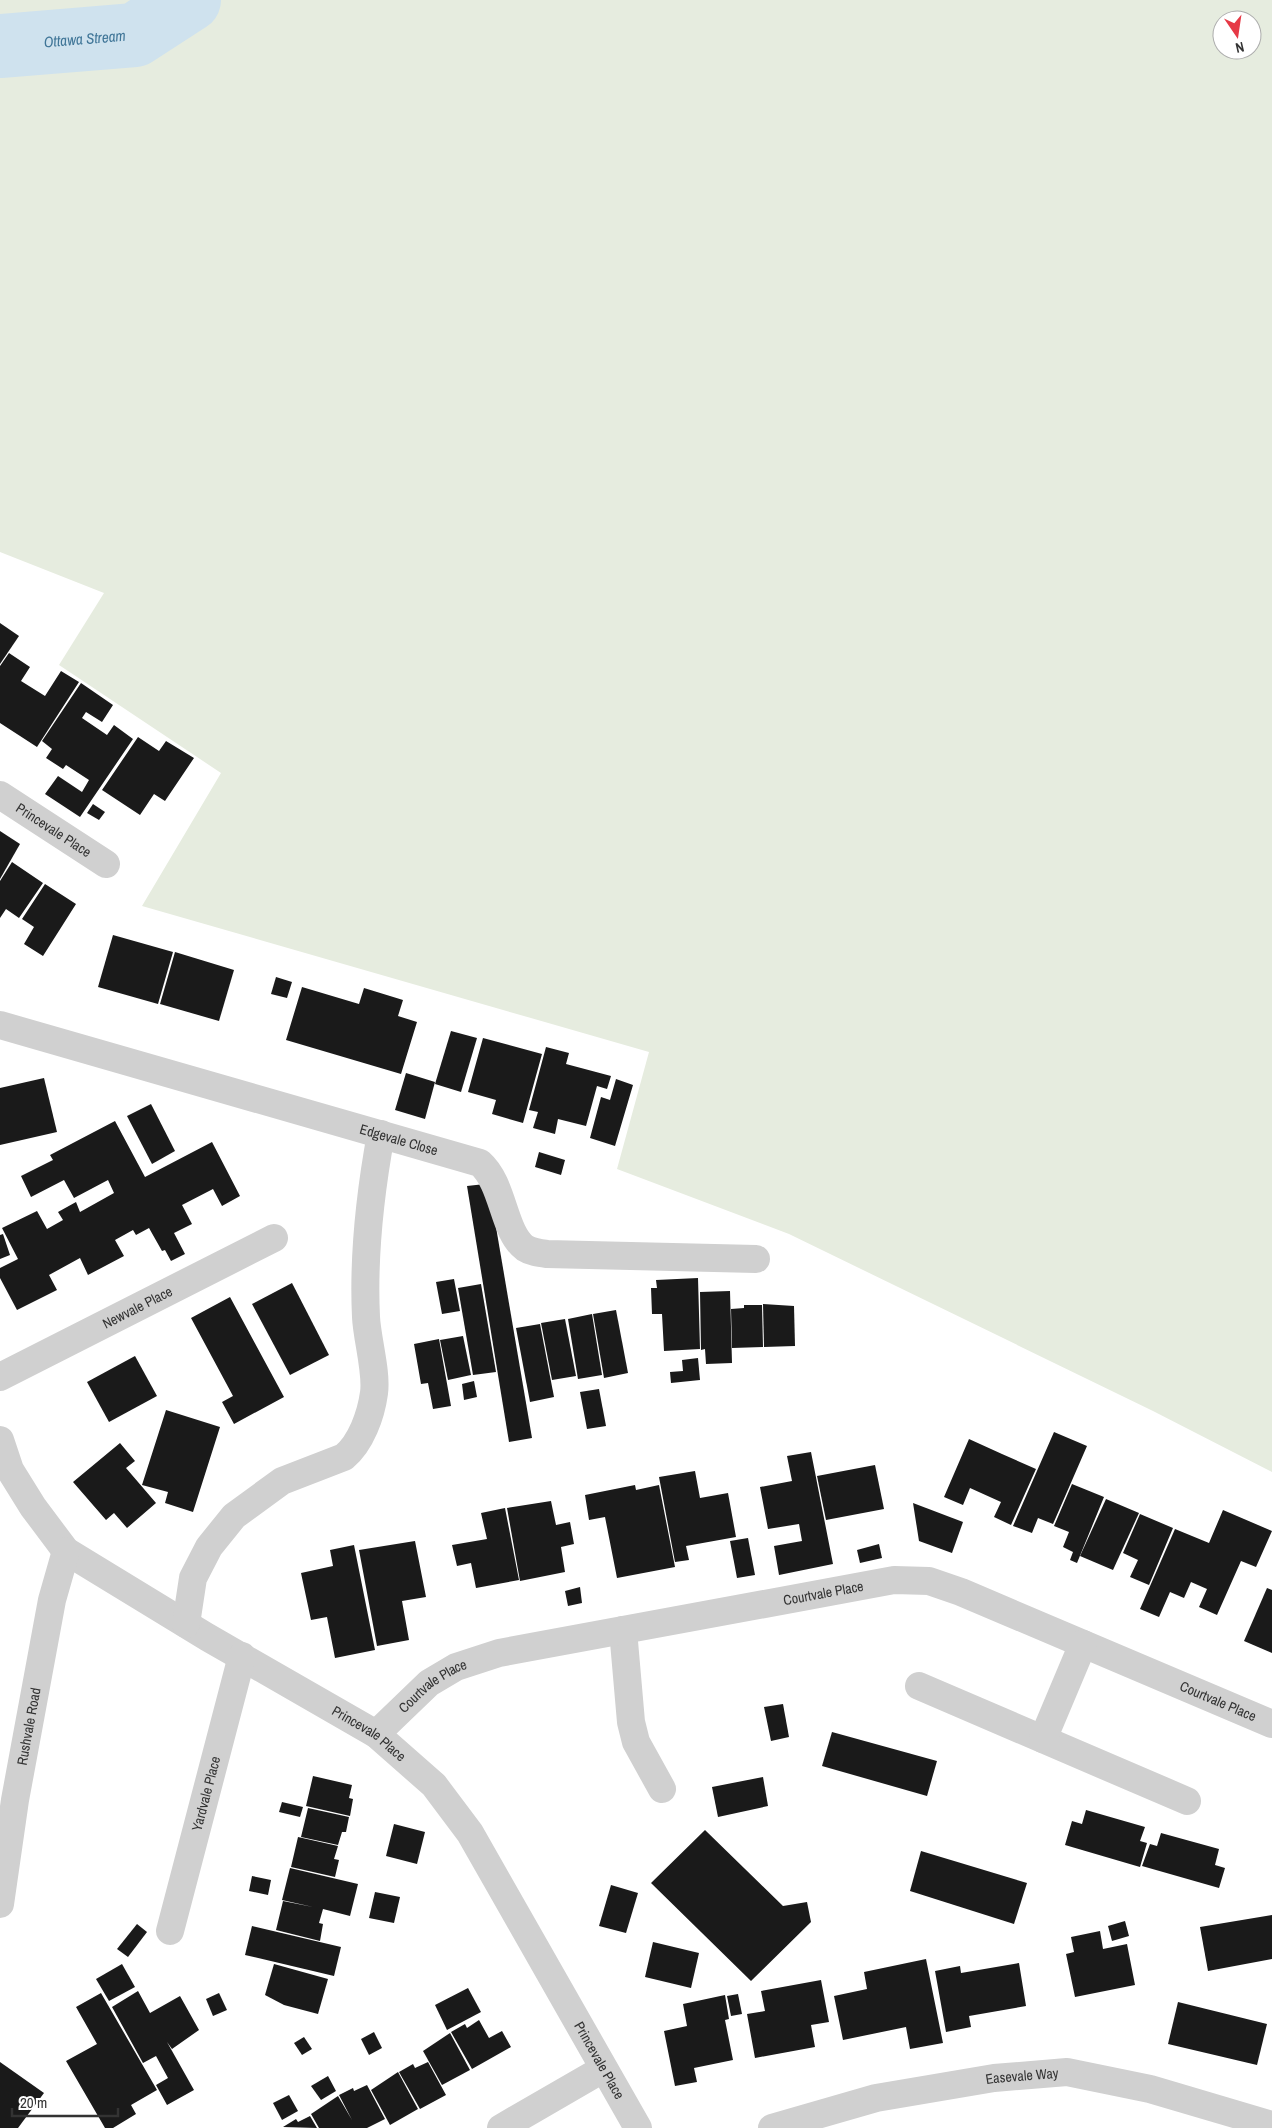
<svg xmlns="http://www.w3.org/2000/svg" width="1272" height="2128" viewBox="0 0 1272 2128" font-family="'Archivo Narrow',sans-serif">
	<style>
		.green { fill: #e6ecdf; fill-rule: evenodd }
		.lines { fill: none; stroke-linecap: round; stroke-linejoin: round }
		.river { stroke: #cfe2ee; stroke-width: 64 }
		.building { fill: #1a1a1a }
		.minor { stroke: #d0d0d0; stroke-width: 28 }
		.labels { text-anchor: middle; stroke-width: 5; stroke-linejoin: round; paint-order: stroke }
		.street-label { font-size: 14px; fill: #333; stroke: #fff }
		.water-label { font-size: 15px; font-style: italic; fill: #3f7597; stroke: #fff }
	</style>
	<rect width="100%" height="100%" fill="#fff"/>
	<path class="green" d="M0,0H1272V1472L1153,1411L789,1234L617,1169L649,1052L142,906L221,773L59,665L104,593L0,552ZM1222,20H1252V50H1222Z"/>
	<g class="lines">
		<path class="river" id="s1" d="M0,46L135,35L189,0"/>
	</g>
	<g class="building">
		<path d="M0,623L19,636L0,664Z"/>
		<path d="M9,653L30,667L21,681L45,696L61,671L79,682L37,747L0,723V666Z"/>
		<path d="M81,683L113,705L102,722L86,712L82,718L107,735L114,725L133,739L80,817L45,794L58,776L82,792L89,780L66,765L63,769L46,758L52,749L42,741Z"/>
		<path d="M138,737L159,751L166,741L194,758L165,801L154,794L140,815L102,790Z"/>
		<path d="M93,804L105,812L99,820L87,813Z"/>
		<path d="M0,831L20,844L0,879Z"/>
		<path d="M12,862L43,883L19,918L6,909L0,918V881Z"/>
		<path d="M45,884L76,904L43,956L24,944L34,927L22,919Z"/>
		<path d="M113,935L173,952L158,1004L98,987Z"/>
		<path d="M175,952L234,970L219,1021L160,1004Z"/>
		<path d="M276,977L292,982L287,998L271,994Z"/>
		<path d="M302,987L359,1004L364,988L403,1000L398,1016L417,1022L401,1074L286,1040Z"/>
		<path d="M451,1031L477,1038L461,1092L435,1084Z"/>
		<path d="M483,1038L542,1054L523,1123L492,1114L496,1100L468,1092Z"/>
		<path d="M546,1047L569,1053L566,1064L611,1076L607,1089L597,1086L586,1126L558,1119L555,1134L533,1128L538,1112L529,1110Z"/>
		<path d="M406,1073L435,1082L425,1119L395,1110Z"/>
		<path d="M44,1078L57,1132L0,1145V1088Z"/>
		<path d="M616,1079L633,1085L615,1146L590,1138L601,1097L610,1100Z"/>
		<path d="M151,1104L175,1151L152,1164L127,1116Z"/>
		<path d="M115,1121L145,1177L212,1142L240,1196L222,1206L213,1189L182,1205L192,1224L174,1233L185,1254L171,1261L165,1250L162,1251L149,1228L136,1235L133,1230L115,1240L124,1256L88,1275L80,1258L49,1275L57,1290L17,1310L0,1278V1268L18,1259L2,1228L37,1211L47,1229L63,1220L58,1212L76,1202L80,1212L114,1193L108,1180L74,1198L64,1180L31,1197L21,1176L53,1160L50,1155Z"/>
		<path d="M539,1152L565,1160L561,1175L535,1167Z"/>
		<path d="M485,1184L490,1192L532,1438L509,1442L467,1186Z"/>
		<path d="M3,1234L10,1255L0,1259V1235Z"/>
		<path d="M698,1278L700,1349L664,1351L662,1314H652L651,1288H657L656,1280Z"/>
		<path d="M454,1279L460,1311L442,1314L436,1282Z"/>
		<path d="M292,1283L329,1355L290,1375L252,1304Z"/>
		<path d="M481,1284L496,1372L473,1375L458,1288Z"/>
		<path d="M730,1291L732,1363L706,1364L705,1349L701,1350L700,1292Z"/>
		<path d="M230,1297L284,1397L234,1424L222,1402L233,1396L191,1318Z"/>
		<path d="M763,1304L794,1306L795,1346L764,1347Z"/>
		<path d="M744,1305H762L763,1347L732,1348L731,1309L744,1308Z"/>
		<path d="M616,1310L628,1373L604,1378L593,1314Z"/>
		<path d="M592,1314L602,1375L578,1379L568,1319Z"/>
		<path d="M565,1319L576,1376L552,1380L541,1323Z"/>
		<path d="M540,1324L554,1397L530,1402L516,1328Z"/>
		<path d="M463,1336L471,1375L448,1380L440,1340Z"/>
		<path d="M439,1339L451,1406L433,1409L428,1383L421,1384L414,1344Z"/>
		<path d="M135,1356L157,1396L109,1422L87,1382Z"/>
		<path d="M698,1358L700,1380L671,1383L670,1372L683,1371L682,1360Z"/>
		<path d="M474,1381L477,1397L464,1400L462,1384Z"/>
		<path d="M599,1389L606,1426L587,1429L580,1392Z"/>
		<path d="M166,1410L220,1427L193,1512L165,1503L168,1492L142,1485Z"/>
		<path d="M1054,1432L1087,1446L1053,1524L1038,1518L1032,1533L1013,1526Z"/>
		<path d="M969,1439L1002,1454L1000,1459L1002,1454L1036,1469L1011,1525L994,1517L1001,1502L970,1488L963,1505L944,1497Z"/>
		<path d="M120,1443L135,1461L126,1468L156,1503L127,1528L114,1513L106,1520L73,1482Z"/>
		<path d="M811,1452L833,1564L779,1575L774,1546L802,1541L799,1524L768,1529L760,1487L792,1481L787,1456Z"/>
		<path d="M875,1465L884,1509L826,1520L817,1476Z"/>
		<path d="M695,1471L700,1498L728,1493L736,1537L686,1546L689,1560L675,1562L659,1477Z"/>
		<path d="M1072,1484L1104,1497L1077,1563L1070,1560L1073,1552L1063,1547L1069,1532L1054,1526Z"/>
		<path d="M635,1485L636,1490L659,1485L675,1567L617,1578L605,1517L589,1520L585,1495Z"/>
		<path d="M1106,1499L1139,1513L1113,1570L1080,1556Z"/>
		<path d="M551,1501L556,1525L570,1522L574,1544L561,1547L565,1572L520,1581L507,1508Z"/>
		<path d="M913,1503L963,1522L952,1553L919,1541Z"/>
		<path d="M505,1508L519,1580L476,1588L471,1563L457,1566L452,1545L487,1539L481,1513Z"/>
		<path d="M1223,1510L1272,1531L1256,1567L1241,1561L1217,1615L1199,1607L1207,1589L1191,1582L1184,1598L1170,1592L1159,1617L1140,1609L1175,1529L1209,1543Z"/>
		<path d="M1140,1514L1173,1528L1149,1585L1130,1577L1138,1560L1123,1553Z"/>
		<path d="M748,1538L755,1575L737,1578L730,1541Z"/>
		<path d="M415,1541L426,1597L402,1601L409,1640L377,1646L359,1550Z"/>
		<path d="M879,1544L882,1558L860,1563L857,1550Z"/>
		<path d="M354,1545L375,1650L335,1658L327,1617L311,1620L301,1573L333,1566L330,1550Z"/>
		<path d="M580,1587L582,1603L568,1606L565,1591Z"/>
		<path d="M1267,1588L1272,1590V1653L1244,1641Z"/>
		<path d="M783,1704L789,1737L771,1741L764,1707Z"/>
		<path d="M832,1732L937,1761L927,1796L822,1766Z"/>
		<path d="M313,1776L352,1785L349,1798L353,1799L350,1816L306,1806Z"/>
		<path d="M763,1777L768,1806L718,1817L712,1787Z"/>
		<path d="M282,1802L303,1807L300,1817L279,1812Z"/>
		<path d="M308,1808L349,1817L346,1832H342L338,1845L301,1837Z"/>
		<path d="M1086,1810L1145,1827L1140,1841L1147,1843L1140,1867L1065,1845L1072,1821L1082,1824Z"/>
		<path d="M394,1824L425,1832L417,1864L386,1856Z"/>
		<path d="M705,1830L783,1906L807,1902L811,1922L751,1981L651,1883Z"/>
		<path d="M1161,1833L1219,1849L1215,1865L1225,1868L1219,1888L1142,1866L1150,1844L1157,1846Z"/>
		<path d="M298,1837L338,1846L334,1859L339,1860L335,1877L291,1867Z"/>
		<path d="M921,1851L1027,1883L1014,1924L910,1891Z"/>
		<path d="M290,1868L358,1884L350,1916L323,1909L319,1923L323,1924L320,1941L276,1930L283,1901L313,1907L282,1900Z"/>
		<path d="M252,1876L271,1880L268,1895L249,1891Z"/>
		<path d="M611,1885L638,1893L626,1933L599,1926Z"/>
		<path d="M375,1892L400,1897L394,1923L369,1918Z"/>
		<path d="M1272,1915V1959L1208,1971L1200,1927Z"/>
		<path d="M1125,1921L1129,1936L1112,1941L1108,1926Z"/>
		<path d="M137,1924L147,1932L128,1957L117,1949Z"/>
		<path d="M252,1926L341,1947L334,1976L245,1955Z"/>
		<path d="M1100,1931L1103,1949L1127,1944L1135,1985L1075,1997L1066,1954L1074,1952L1071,1937Z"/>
		<path d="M653,1942L699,1953L691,1988L645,1977Z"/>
		<path d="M926,1959L943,2043L910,2049L906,2027L843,2040L834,1996L867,1989L864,1972Z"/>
		<path d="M1019,1963L1026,2006L969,2016L971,2027L946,2032L935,1971L960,1966L961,1973Z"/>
		<path d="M122,1964L135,1987L109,2001L96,1979Z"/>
		<path d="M274,1964L328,1979L318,2014L284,2005L265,1995Z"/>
		<path d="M821,1980L829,2022L811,2025L815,2047L755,2058L747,2014L765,2011L761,1991Z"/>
		<path d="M468,1988L481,2012L447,2030L435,2005Z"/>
		<path d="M138,1991L150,2013L180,1996L199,2030L172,2049L167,2042L194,2090L167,2105L156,2085L168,2078L156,2056L143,2063L112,2007Z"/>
		<path d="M101,1993L157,2090L131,2105L136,2114L113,2128H105L66,2061L97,2044L76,2007Z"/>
		<path d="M219,1993L227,2010L213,2016L206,1999Z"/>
		<path d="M738,1994L742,2014L731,2016L727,1996Z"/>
		<path d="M725,1995L729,2019L725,2020L733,2060L694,2068L697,2082L675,2086L664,2031L687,2026L683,2004Z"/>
		<path d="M1178,2002L1267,2024L1257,2065L1168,2044Z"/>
		<path d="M479,2020L489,2038L502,2031L511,2047L472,2069L451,2032L465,2024L467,2028Z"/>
		<path d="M374,2032L382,2048L369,2055L361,2039Z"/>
		<path d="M450,2033L470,2070L442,2085L423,2051Z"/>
		<path d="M304,2037L312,2049L302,2055L294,2043Z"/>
		<path d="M0,2062L44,2093L18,2128H0Z"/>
		<path d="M428,2062L446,2095L420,2109L399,2072L413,2064L415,2068Z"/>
		<path d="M398,2072L418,2109L390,2125L371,2090Z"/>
		<path d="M328,2076L336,2091L321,2100L311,2086Z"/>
		<path d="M367,2085L385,2119L367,2128H319L311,2114L338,2096L352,2120L339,2095L353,2088L354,2091Z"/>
		<path d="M289,2095L298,2111L282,2120L273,2103Z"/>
		<path d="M310,2116L317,2128L283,2127L296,2119L298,2122Z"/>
	</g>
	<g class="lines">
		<g class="minor">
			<path id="s2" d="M0,795L106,864"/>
			<path id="s3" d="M0,1025L480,1163C504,1184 503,1232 525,1248C531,1252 539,1253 547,1254L756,1259"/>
			<path id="s4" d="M0,1377L274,1238"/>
			<path id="s5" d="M0,1440L10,1470L33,1507L66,1551L207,1637L376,1734L434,1785L470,1833L638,2128"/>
			<path d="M186,1624L193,1578L209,1547L234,1516L282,1481L344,1457C361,1443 371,1415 374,1393C377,1372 367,1339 366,1317C363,1255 370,1194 381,1134"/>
			<path d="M623,1630L631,1722L636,1742L662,1789"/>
			<path d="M919,1686L1187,1801"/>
			<path id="s6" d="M376,1734L429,1683L456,1667L499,1653L894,1580L929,1581L961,1592L1272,1724"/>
			<path d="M1043,1739L1083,1644"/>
			<path id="s7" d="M0,1904L15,1800L52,1600L66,1551"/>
			<path id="s8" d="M170,1931L242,1656"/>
			<path d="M501,2128L603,2069"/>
			<path id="s9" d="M772,2128L876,2098L994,2078L1067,2072L1150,2089L1272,2125"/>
		</g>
	</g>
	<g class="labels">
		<g class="street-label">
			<text dy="5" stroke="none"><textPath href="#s2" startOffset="64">Princevale Place</textPath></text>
			<text dy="5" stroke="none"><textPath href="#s3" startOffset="415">Edgevale Close</textPath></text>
			<text dy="5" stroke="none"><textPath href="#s4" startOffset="154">Newvale Place</textPath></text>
			<text dy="5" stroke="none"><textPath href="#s6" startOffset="480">Courtvale Place</textPath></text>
			<text dy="5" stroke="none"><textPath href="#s6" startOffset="75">Courtvale Place</textPath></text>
			<text dy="5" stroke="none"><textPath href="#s6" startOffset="900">Courtvale Place</textPath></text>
			<text dy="5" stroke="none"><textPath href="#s7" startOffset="180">Rushvale Road</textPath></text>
			<text dy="5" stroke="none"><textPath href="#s5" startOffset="484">Princevale Place</textPath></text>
			<text dy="5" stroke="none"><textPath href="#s8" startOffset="142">Yardvale Place</textPath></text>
			<text dy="5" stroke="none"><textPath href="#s5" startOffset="889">Princevale Place</textPath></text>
			<text dy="5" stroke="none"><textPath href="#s9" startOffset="256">Easevale Way</textPath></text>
		</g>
		<g class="water-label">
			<text dy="5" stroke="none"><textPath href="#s1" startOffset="85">Ottawa Stream</textPath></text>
		</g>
	</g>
	<g transform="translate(1237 35) rotate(167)"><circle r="24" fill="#ffffff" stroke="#adadad"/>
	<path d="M0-4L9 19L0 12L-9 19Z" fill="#e63946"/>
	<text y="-8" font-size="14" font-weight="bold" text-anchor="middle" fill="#333333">N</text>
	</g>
	<path d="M12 2108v8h106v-8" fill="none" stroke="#333333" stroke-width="2.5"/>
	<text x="20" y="2108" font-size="15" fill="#333333" stroke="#ffffff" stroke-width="4" paint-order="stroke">20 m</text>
</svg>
